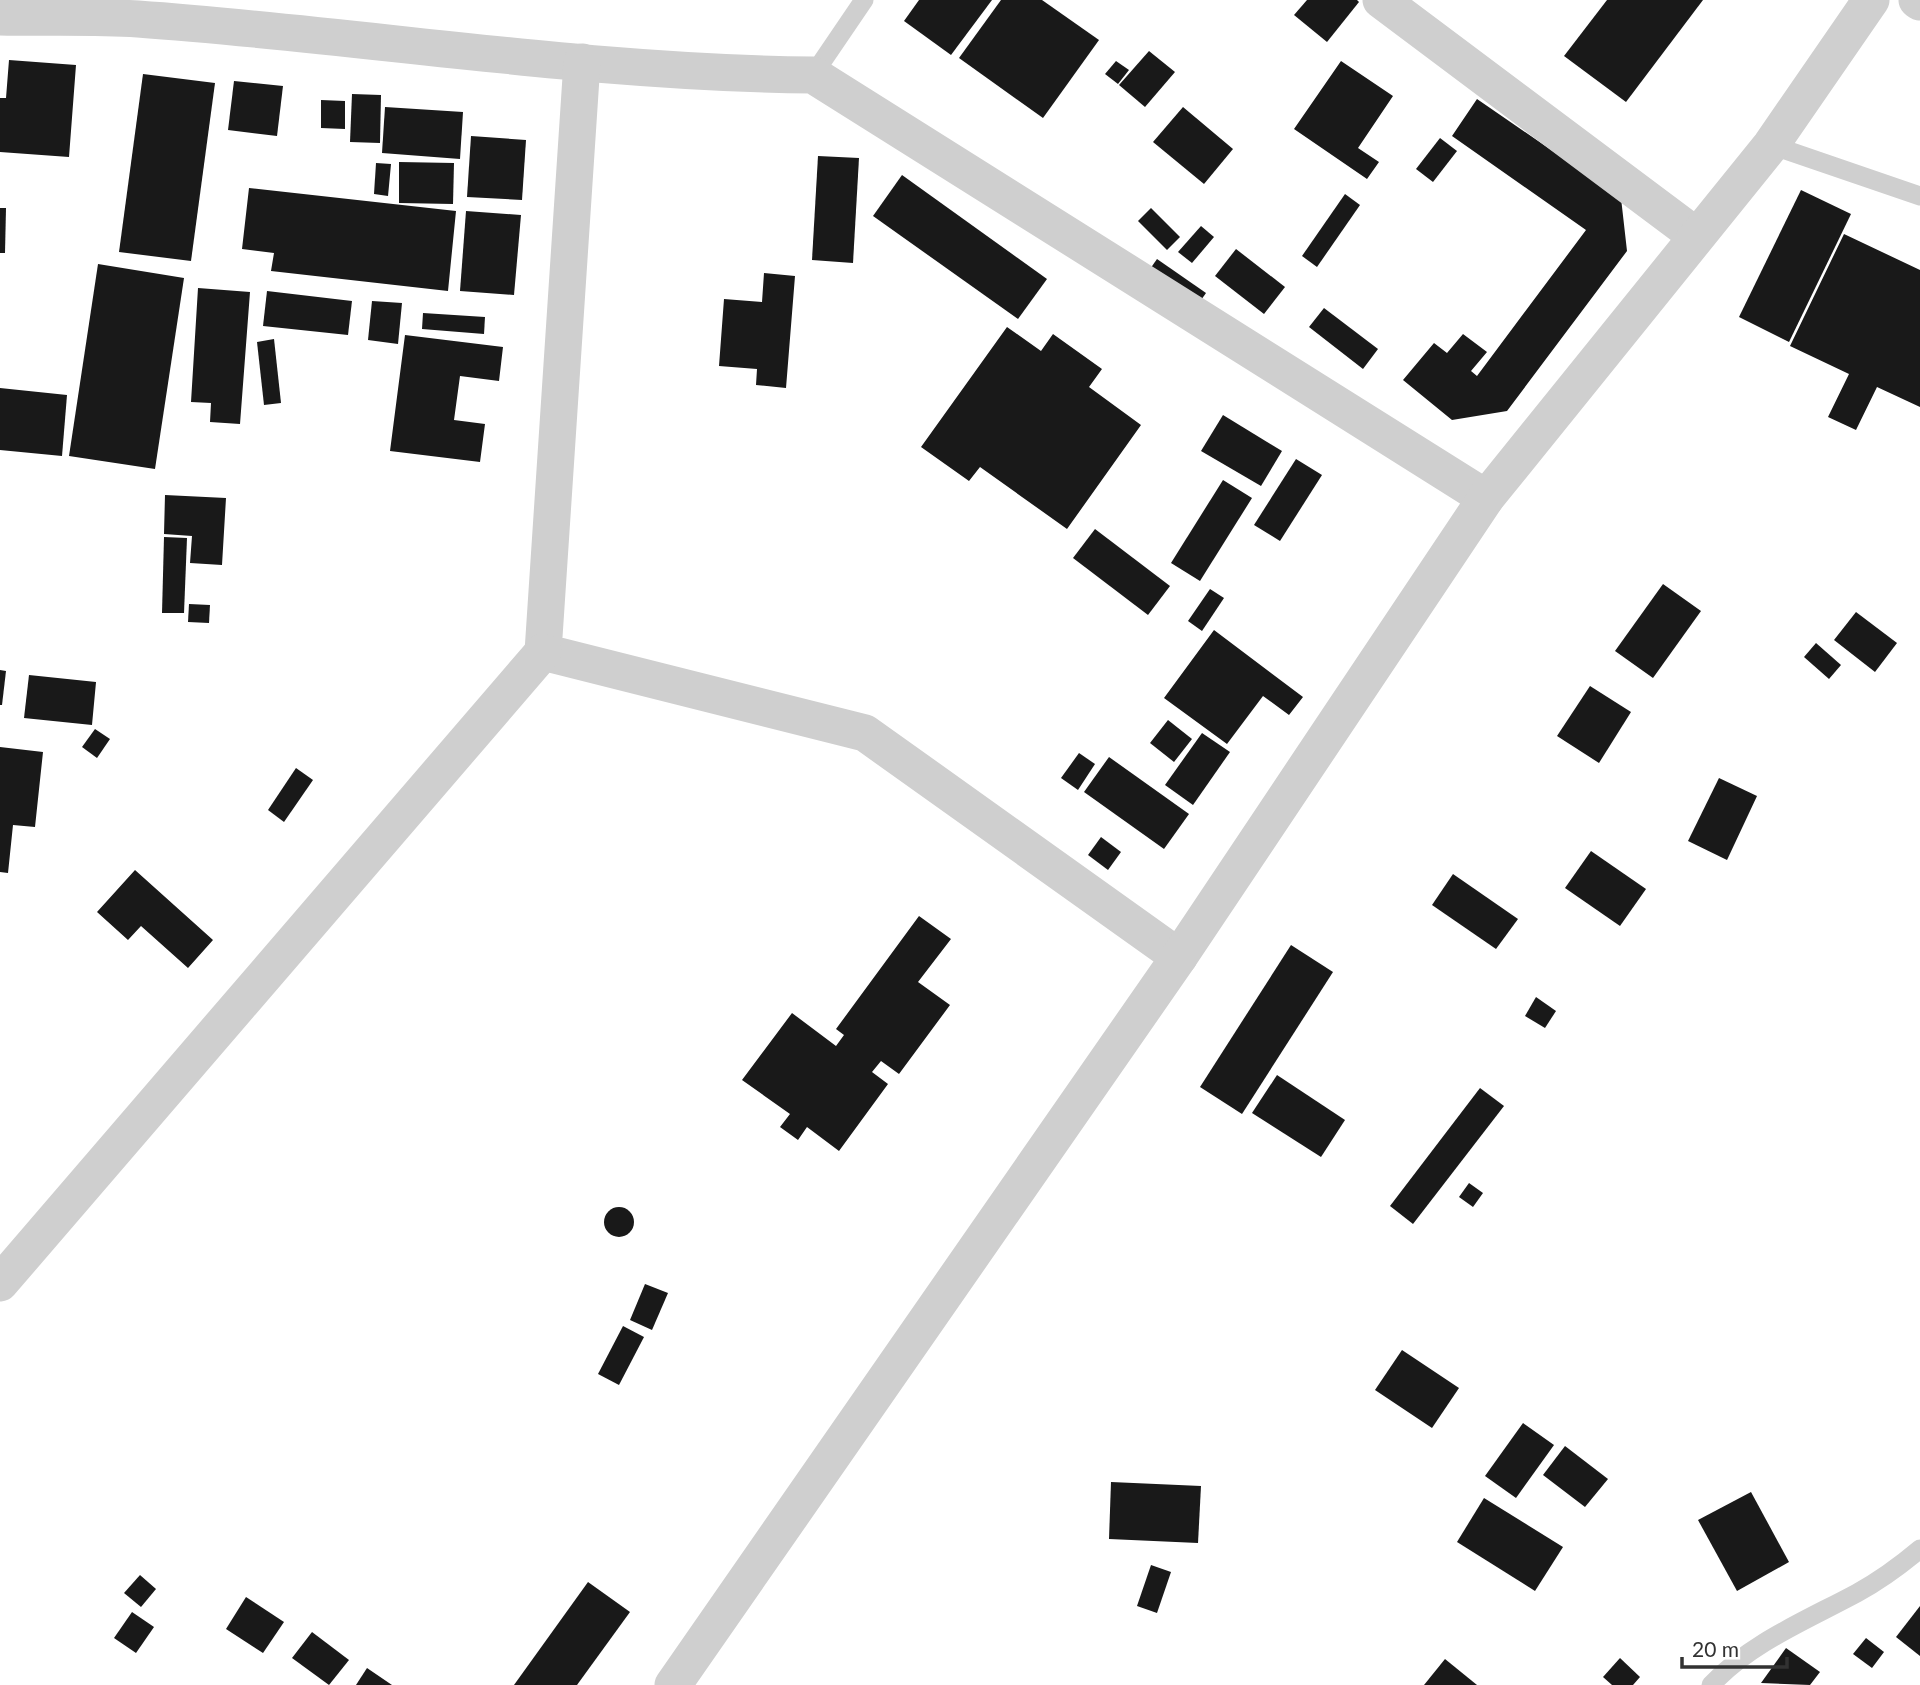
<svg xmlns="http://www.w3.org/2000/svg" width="1920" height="1685" viewBox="0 0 1920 1685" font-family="Lato,sans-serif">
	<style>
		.building { fill: #191919 }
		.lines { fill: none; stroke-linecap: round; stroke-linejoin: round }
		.lane { stroke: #cfcfcf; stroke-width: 19 }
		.street { stroke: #cfcfcf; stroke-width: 37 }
	</style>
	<rect width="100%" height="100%" fill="#fff"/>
	<g class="building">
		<path d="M919,0H992L951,55L904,21Z"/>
		<path d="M1001,0H1042L1099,40L1043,118L959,58Z"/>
		<path d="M1307,0H1357L1359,2L1327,42L1294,15Z"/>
		<path d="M1607,0H1703L1626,102L1564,56Z"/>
		<path d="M1149,51L1175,72L1145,107L1119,85Z"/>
		<path d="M9,60L76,65L69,157L0,152V98H6Z"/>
		<path d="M1116,61L1129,70L1118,84L1105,74Z"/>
		<path d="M1341,61L1393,96L1358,148L1379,162L1367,179L1294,129Z"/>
		<path d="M143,74L215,83L191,261L119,252Z"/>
		<path d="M234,81L283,86L277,136L228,130Z"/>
		<path d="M352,94L381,95L380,143L350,142Z"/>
		<path d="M1477,99L1621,198L1627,251L1507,411L1452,420L1403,380L1434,343L1447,353L1463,334L1487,352L1471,371L1477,376L1586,230L1452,136Z"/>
		<path d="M321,100L345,101V129L321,128Z"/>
		<path d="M385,107L463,112L460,159L382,153Z"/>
		<path d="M1183,107L1233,149L1204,184L1153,142Z"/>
		<path d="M471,136L526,140L522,200L467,197Z"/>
		<path d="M1440,138L1457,151L1433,182L1416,169Z"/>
		<path d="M818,156L859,158L853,263L812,260Z"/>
		<path d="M399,162L454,163L453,204L399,203Z"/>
		<path d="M376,163L391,164L388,196L374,194Z"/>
		<path d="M902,175L1047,279L1018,319L873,216Z"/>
		<path d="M249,188L456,211L448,291L271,271L274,253L242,249Z"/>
		<path d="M1801,190L1851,214L1789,342L1739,317Z"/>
		<path d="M1345,194L1360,205L1317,267L1302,256Z"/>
		<path d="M0,208H6L5,253H0Z"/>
		<path d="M1151,208L1180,237L1167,250L1138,221Z"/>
		<path d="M466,211L521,215L514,295L460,291Z"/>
		<path d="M1201,226L1214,237L1192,263L1178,252Z"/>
		<path d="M1844,234L1920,270V407L1877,387L1856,430L1828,417L1849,374L1790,346Z"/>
		<path d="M1236,249L1285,287L1264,314L1215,276Z"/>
		<path d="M1157,259L1206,293L1199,303L1150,269Z"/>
		<path d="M98,264L184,278L155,469L69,456Z"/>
		<path d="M764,273L795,276L786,388L756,385L757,369L719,366L724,299L762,302Z"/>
		<path d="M198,288L250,292L240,424L210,422L211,403L191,402Z"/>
		<path d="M267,291L352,301L348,335L263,326Z"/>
		<path d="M372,301L402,303L398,344L368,340Z"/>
		<path d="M1324,308L1378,349L1363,369L1309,327Z"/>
		<path d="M423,313L485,317L484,334L422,329Z"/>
		<path d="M1007,327L1041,351L1053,334L1102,369L1089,387L1141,425L1067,529L980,467L969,481L921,447Z"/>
		<path d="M405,335L503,347L499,381L460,376L454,420L485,424L480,462L390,451Z"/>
		<path d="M274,339L281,403L264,405L257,342Z"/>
		<path d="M0,388L67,395L62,456L0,450Z"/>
		<path d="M1223,415L1282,451L1261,486L1201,451Z"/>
		<path d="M1296,459L1322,475L1280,541L1254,525Z"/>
		<path d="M1223,480L1252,498L1200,581L1171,563Z"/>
		<path d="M165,495L226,498L222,565L190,563L192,536L164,534Z"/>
		<path d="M1095,529L1170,586L1148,615L1073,558Z"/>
		<path d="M164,537L187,538L184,613H162Z"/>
		<path d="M1663,584L1701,611L1653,678L1615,651Z"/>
		<path d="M1210,589L1224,598L1202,631L1188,621Z"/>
		<path d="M189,604L210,605L209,623L188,622Z"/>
		<path d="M1856,612L1897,643L1875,672L1834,640Z"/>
		<path d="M1214,630L1303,697L1289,715L1263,696L1227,744L1164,698Z"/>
		<path d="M1816,643L1841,665L1829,679L1804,657Z"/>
		<path d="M0,670L6,671L2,705H0Z"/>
		<path d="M29,675L96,682L92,725L24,718Z"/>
		<path d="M1590,686L1631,712L1599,763L1557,736Z"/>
		<path d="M1168,720L1192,739L1174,762L1150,743Z"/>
		<path d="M95,729L110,739L97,758L82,747Z"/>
		<path d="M1202,733L1230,752L1193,805L1165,785Z"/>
		<path d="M0,747L43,752L35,827L13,825L8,873L0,872Z"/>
		<path d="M1079,753L1095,764L1078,790L1061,778Z"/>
		<path d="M1109,757L1189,814L1164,849L1084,792Z"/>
		<path d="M296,768L313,780L284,822L268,810Z"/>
		<path d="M1719,778L1757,796L1727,860L1688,841Z"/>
		<path d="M1101,837L1121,852L1108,870L1088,855Z"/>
		<path d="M1591,851L1646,889L1620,926L1565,888Z"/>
		<path d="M135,870L213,940L188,968L141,926L128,940L97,912Z"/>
		<path d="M1453,874L1518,919L1496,949L1432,905Z"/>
		<path d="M919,916L951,939L918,982L950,1005L899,1074L881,1061L872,1072L888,1084L839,1151L807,1127L798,1140L780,1127L790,1114L742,1080L792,1013L836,1046L844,1035L836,1029Z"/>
		<path d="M1291,945L1333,972L1242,1114L1200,1087Z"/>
		<path d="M1536,997L1556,1011L1545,1028L1525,1016Z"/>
		<path d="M1277,1075L1345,1120L1321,1157L1252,1113Z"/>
		<path d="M1480,1088L1504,1106L1413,1224L1390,1206Z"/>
		<path d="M1469,1183L1483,1193L1473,1207L1459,1197Z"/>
		<circle cx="619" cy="1222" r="15"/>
		<path d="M645,1284L668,1293L652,1330L630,1320Z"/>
		<path d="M623,1326L644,1337L619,1385L598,1374Z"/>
		<path d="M1402,1350L1459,1388L1432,1428L1375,1390Z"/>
		<path d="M1523,1423L1554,1445L1516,1498L1485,1476Z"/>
		<path d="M1565,1446L1608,1479L1585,1507L1543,1475Z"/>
		<path d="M1111,1482L1201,1486L1198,1543L1109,1539Z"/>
		<path d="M1751,1492L1789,1562L1737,1591L1698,1520Z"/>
		<path d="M1484,1498L1563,1547L1535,1591L1457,1542Z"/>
		<path d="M1151,1565L1171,1572L1157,1613L1137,1606Z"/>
		<path d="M140,1575L156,1589L141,1607L124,1593Z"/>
		<path d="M588,1582L630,1612L577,1685H514Z"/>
		<path d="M246,1597L284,1622L263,1653L226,1629Z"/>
		<path d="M1920,1606V1656L1896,1637Z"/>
		<path d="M132,1612L154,1627L136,1653L114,1638Z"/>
		<path d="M312,1632L349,1660L329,1685L292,1658Z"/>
		<path d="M1866,1638L1884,1652L1872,1668L1853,1654Z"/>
		<path d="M1786,1648L1820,1672L1810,1685L1761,1683Z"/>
		<path d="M1620,1658L1640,1677L1633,1685H1612L1603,1677Z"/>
		<path d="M1445,1659L1477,1685H1424Z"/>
		<path d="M367,1668L392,1685H356Z"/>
	</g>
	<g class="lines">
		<g class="lane">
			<path d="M813,75L864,0"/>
			<path d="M1771,145L1920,196"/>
			<path d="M1711,1685C1750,1643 1807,1620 1857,1593C1879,1581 1901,1565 1920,1549"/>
		</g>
		<g class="street">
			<path d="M1381,0L1695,235"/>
			<path d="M1917,0L1920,2"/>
			<path d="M0,17C46,18 92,16 138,19C363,35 587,73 813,75L1486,498"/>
			<path d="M582,62L543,652L865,733L1179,957"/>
			<path d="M0,1283L543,652"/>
			<path d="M673,1685L1179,957L1486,498L1771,145L1871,0"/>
		</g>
	</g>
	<path d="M1682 1657v10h105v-10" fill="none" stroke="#323232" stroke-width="3.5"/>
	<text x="1692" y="1657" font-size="21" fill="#323232" stroke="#ffffff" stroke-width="5" paint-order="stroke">20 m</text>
</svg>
